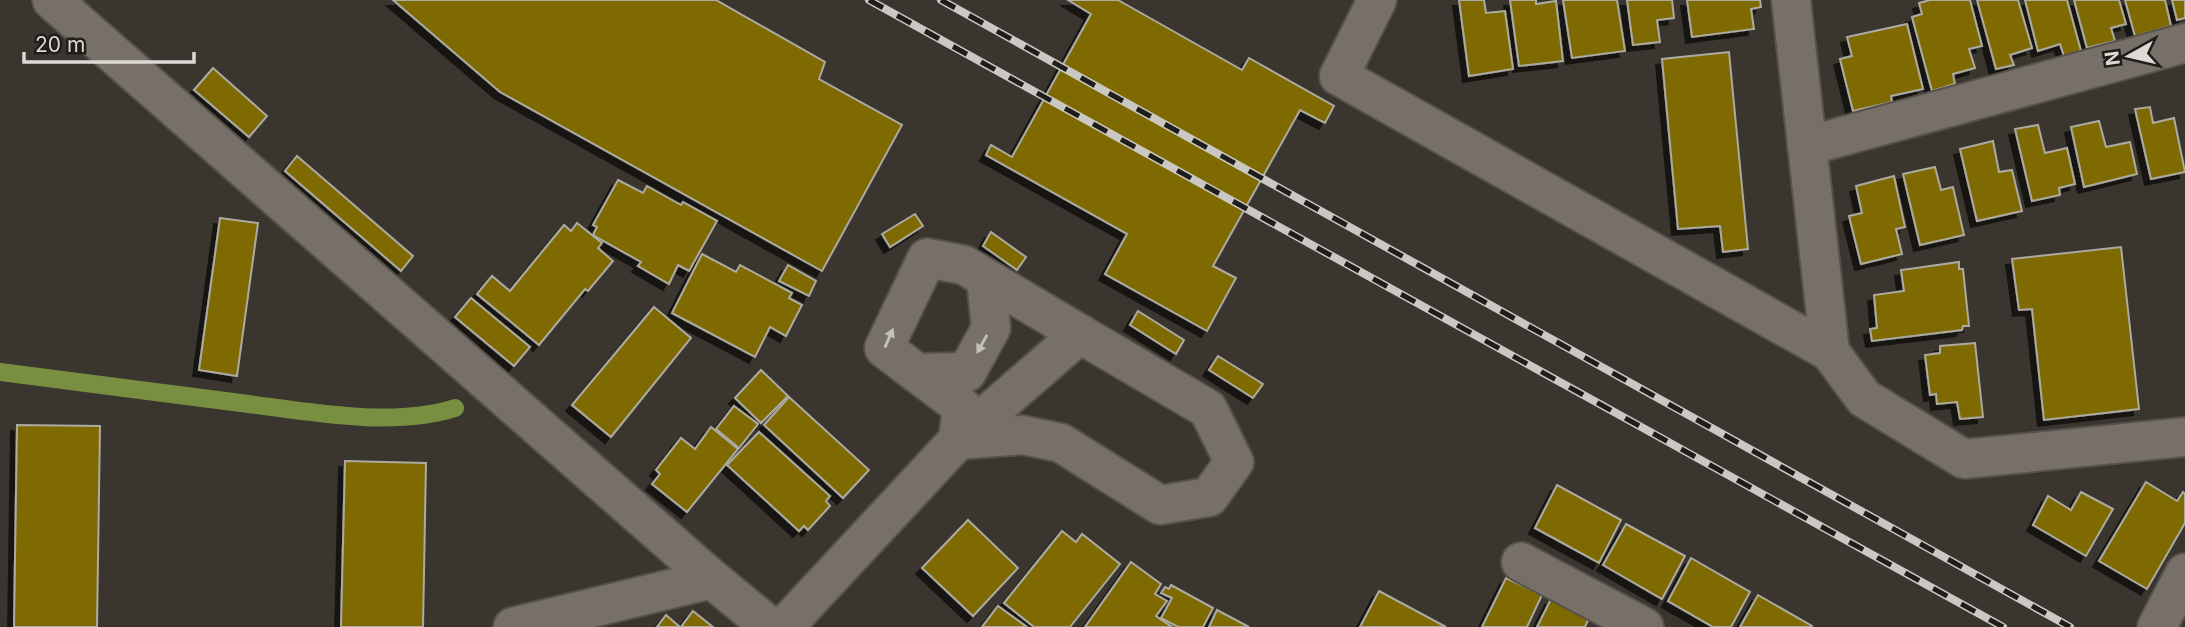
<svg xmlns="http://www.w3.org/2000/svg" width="2185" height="627" viewBox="0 0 2185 627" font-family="Inter,sans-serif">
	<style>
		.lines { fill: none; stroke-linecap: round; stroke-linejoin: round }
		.stream { stroke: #788e40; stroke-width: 18 }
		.building { fill: #7e6a06; stroke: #adaba1; stroke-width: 2; filter: url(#shadow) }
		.street-casing { stroke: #56514c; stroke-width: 42 }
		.secondary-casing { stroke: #56514c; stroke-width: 42 }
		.street { stroke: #777069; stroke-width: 38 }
		.secondary { stroke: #777069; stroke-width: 38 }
		.rail-casing { stroke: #cbc8c4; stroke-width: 8 }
		.rail { stroke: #1f1d1a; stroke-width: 5; stroke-dasharray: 16; stroke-linecap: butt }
		.oneway { fill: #c4c0bb }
	</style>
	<defs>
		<filter id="shadow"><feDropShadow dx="-6" dy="6" stdDeviation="0" flood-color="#0009"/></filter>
	</defs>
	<rect width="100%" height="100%" fill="#3a352e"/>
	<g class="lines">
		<path class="stream" d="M0,372C78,382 155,392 233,402C300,410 390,429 455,408"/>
	</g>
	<g class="building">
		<path d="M393,0H716L825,62L819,79L902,125L822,271L500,92Z"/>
		<path d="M1118,0L1242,70L1249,58L1334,106L1325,123L1300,110L1213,266L1236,278L1207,331L1105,274L1127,234L986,155L991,145L1012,157L1091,14L1068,0Z"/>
		<path d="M1459,0H1484L1486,13L1505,11L1513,69L1469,76Z"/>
		<path d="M1510,0H1536V4L1556,1L1563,61L1519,66Z"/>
		<path d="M1563,0H1617L1625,51L1572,58Z"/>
		<path d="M1627,0H1672L1674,18L1657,20L1660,42L1633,45Z"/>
		<path d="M1687,0H1760L1761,7L1751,9L1754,29L1692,37Z"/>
		<path d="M1930,0H1970L1982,46L1969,49L1975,68L1953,74L1955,84L1932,91L1912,17L1922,14L1919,3Z"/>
		<path d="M1977,0H2018L2032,48L2010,55L2014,65L1996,69Z"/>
		<path d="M2025,0H2067L2081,51L2064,56L2060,44L2038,51Z"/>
		<path d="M2074,0H2119L2126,24L2111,28L2115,41L2087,48Z"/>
		<path d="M2125,0H2165L2171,26L2135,36Z"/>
		<path d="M2172,0H2185V18L2177,20Z"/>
		<path d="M1907,24L1923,89L1891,96L1892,102L1853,111L1840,59L1852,56L1847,37Z"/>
		<path d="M1729,52L1748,249L1723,252L1720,226L1678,229L1662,59Z"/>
		<path d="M213,68L267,116L249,137L194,90Z"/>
		<path d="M2150,107L2153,123L2174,118L2185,172L2151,179L2135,109Z"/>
		<path d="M2099,121L2106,147L2130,142L2137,174L2084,187L2071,127Z"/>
		<path d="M2038,125L2045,153L2067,148L2075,184L2059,188L2060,195L2032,201L2015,129Z"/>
		<path d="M1993,141L1999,172L2012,170L2022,211L1977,221L1960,149Z"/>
		<path d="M297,156L413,256L401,271L285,171Z"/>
		<path d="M1935,167L1941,190L1953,187L1964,235L1920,245L1903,174Z"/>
		<path d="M1894,176L1905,227L1896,229L1902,254L1861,264L1849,216L1862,213L1856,186Z"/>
		<path d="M618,180L643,193L647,186L681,205L683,202L717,221L689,271L678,265L669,284L638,266L641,262L593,235L597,227L593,225Z"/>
		<path d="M915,214L923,226L890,247L882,234Z"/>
		<path d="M220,218L258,223L237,376L199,370Z"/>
		<path d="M577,223L602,243L598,248L613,261L588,291L585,289L539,345L477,294L492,276L510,291L564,225L571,231Z"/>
		<path d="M991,232L1026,257L1017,270L983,246Z"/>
		<path d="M2121,247L2139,409L2044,420L2032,309L2019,310L2012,259Z"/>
		<path d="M702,254L736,272L740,265L792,293L789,298L802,305L786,336L770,327L755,357L672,313Z"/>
		<path d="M1959,262V269H1963L1969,326H1963L1962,330L1872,341L1870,329L1877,328L1874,295L1904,291L1901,270Z"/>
		<path d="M788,265L816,281L809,296L779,281Z"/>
		<path d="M471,298L530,347L514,366L455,317Z"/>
		<path d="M654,307L691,338L611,437L572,405Z"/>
		<path d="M1138,311L1184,340L1176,354L1130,325Z"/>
		<path d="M1975,343L1983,417L1960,419L1957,402L1937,404L1936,394L1930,395L1925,355L1940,353V346Z"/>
		<path d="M1218,356L1263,384L1253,398L1209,370Z"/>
		<path d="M761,370L788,396L761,423L735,398Z"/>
		<path d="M789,397L869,470L843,498L764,425Z"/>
		<path d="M734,406L758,424L739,448L716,429Z"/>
		<path d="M17,425L100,426L97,627H14Z"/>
		<path d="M711,427L738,449L687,512L652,484L660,474L656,470L681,438L695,449Z"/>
		<path d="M759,432L830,496L826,501L830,506L808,530L804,526L799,531L727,465Z"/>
		<path d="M345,461L426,463L423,627H341Z"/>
		<path d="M2146,482L2177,501L2183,492L2185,494V523L2147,589L2099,561Z"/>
		<path d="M1557,485L1621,520L1599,563L1535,528Z"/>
		<path d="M2081,492L2113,509L2086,556L2033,525L2048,496L2071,510Z"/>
		<path d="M968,520L1018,568L973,616L922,568Z"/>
		<path d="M1626,524L1685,556L1662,599L1603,565Z"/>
		<path d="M1062,531L1076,542L1082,534L1120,564L1070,627H1034L1004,603Z"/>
		<path d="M1691,558L1750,592L1731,627H1713L1668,601Z"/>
		<path d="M1131,562L1161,584L1155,594L1167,601L1156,616L1172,627H1085Z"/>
		<path d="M1506,578L1542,595L1527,627H1482Z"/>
		<path d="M1171,585L1213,608L1203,627H1178L1161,618L1172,598L1161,593L1165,587L1169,589Z"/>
		<path d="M1379,591L1446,627H1360Z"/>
		<path d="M1758,595L1812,626L1811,627H1740Z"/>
		<path d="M1551,599L1589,618L1585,627H1537Z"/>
		<path d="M998,606L1027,627H982Z"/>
		<path d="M1217,610L1249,627H1209Z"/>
		<path d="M693,611L713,627H681Z"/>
		<path d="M666,615L680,627H657Z"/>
	</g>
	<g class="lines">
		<g class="street-casing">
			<g id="street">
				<path d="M52,0L712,579L770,627"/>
				<path d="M1377,0L1339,76L1830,352L1864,398L1964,459L2185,437"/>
				<path d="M1791,0L1830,352"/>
				<path d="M1807,146L2185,43"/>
				<path d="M1080,334L1208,409L1234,462L1209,497L1160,505L1061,443L1023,435L958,440Z"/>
				<path d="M917,373L967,372L991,328L986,279"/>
				<path d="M958,440L962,407L884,348L927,258L964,265L1080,334"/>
				<path d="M1521,562L1644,627"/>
				<path d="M513,627L712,579"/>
				<path d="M2157,627L2185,573"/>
			</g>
		</g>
		<g class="secondary-casing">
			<path id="secondary" d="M784,627L958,440"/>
		</g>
		<use href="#street" class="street"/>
		<use href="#secondary" class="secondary"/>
		<g class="rail-casing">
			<g id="rail">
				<path d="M869,0L2003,627"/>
				<path d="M941,0L2070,627"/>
			</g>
		</g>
		<use href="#rail" class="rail"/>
	</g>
	<defs><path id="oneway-solid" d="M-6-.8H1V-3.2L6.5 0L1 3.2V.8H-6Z" transform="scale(1.75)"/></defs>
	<g class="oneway">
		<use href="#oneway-solid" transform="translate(889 338) rotate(-67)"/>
		<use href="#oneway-solid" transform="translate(982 344) rotate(119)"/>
	</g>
	<g transform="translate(2129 56) rotate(262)" stroke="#1f1d1a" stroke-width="5" paint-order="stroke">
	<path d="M0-5L12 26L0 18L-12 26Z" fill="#dddad6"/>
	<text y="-10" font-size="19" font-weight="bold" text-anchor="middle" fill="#dddad6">N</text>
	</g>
	<path d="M24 52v10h170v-10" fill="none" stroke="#dddad6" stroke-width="3.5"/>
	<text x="35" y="52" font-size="21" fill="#dddad6" stroke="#1f1d1a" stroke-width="5" paint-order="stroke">20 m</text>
</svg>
